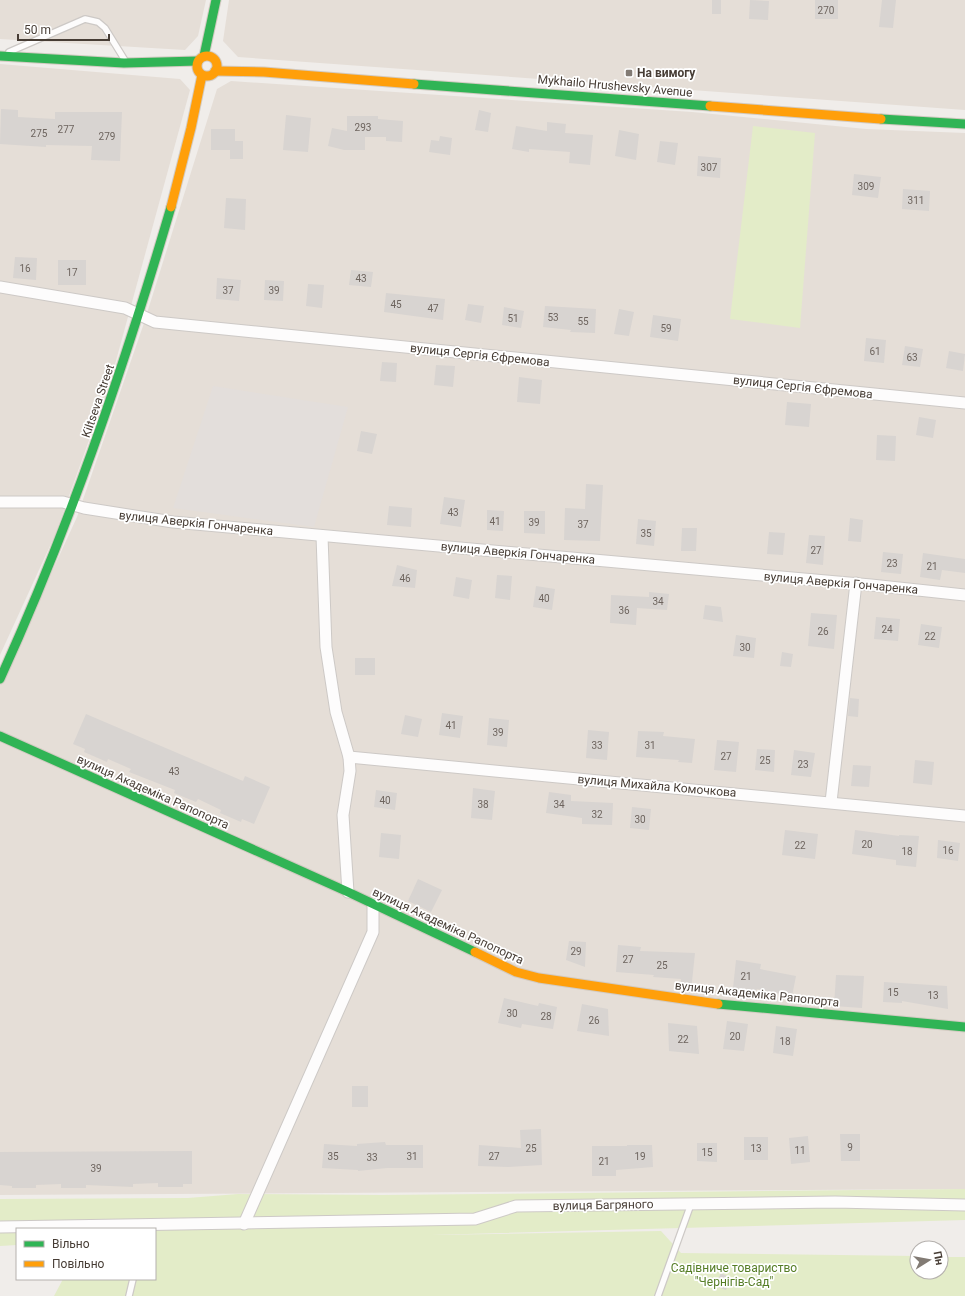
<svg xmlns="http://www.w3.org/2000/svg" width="965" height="1296" viewBox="0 0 965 1296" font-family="Roboto,sans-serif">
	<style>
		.residential { fill: #e5ded7 }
		.industrial { fill: #e3dedb }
		.green { fill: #e3ecc8 }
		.building { fill: #d8d4d1 }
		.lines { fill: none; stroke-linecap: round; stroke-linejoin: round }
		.lane-casing { stroke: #cdc9c6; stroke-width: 8 }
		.street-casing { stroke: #cdc9c6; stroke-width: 13 }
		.fast-casing { stroke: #d2cac1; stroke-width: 11 }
		.slow-casing { stroke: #d2cac1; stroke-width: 11 }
		.lane { stroke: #fdfcfc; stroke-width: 5.5 }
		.street { stroke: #fdfcfc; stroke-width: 11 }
		.fast { stroke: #30b455; stroke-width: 9 }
		.slow { stroke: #ff9f0a; stroke-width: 9 }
		.poi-dot { fill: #827b74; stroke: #fff; stroke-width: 1.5 }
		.labels { text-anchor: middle; stroke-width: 3.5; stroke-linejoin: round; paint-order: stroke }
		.number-label { font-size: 10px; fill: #6d645e }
		.poi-label { font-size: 12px; font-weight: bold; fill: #473d35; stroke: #fff; text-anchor: start }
		.street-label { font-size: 12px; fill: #473d35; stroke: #fff }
		.park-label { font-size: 12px; fill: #557d25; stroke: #fff }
	</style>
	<rect width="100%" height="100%" fill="#f0edea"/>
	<g class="residential">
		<path d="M0,0H206L198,36L185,50L0,39Z"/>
		<path d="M229,0H965V110L238,57L223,41Z"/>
		<path d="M0,64L180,79L190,90L111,379L55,535L0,655Z"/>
		<path d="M231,81L692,112L866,129L965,133V1189L0,1195V685L77,517L143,326L217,89Z"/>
	</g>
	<path class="industrial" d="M213,386L348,407L314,527L173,508Z"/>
	<g class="green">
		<path d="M753,126L815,133L800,328L730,319Z"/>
		<path d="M965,1189V1220L432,1235L661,1231L681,1253L917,1256V1272H941V1257H965V1296H54L63,1279H155V1229H17V1245L0,1246V1199L188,1198L238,1194L382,1195Z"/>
	</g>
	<g class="building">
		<rect x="712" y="0" width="9" height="14"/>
		<path d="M750,0L769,1L768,20L749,19Z"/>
		<rect x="815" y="0" width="23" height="19"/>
		<path d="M882,0H896L893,28L879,27Z"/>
		<path d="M1,109L18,110V117L55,119V112H122L120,161L91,160L92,146L46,145V147L0,144Z"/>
		<path d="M479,110L491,113L488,132L475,130Z"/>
		<path d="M286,115L311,118L308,152L283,150Z"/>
		<path d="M347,116H378V119L403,121L402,142L386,141V137H365V150H344L328,146L332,128L347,131Z"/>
		<path d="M547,122L566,124L565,133L593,135L590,165L569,163L570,152L529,149V152L512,149L516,126L547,131Z"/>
		<path d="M211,129H235V141H243V159H230V150H211Z"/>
		<path d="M619,130L639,134L636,160L615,156Z"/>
		<path d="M440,136L452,138L450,155L429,152L431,140L439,141Z"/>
		<path d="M660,141L678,143L675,165L657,162Z"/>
		<path d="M698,156L721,158L720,178L697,176Z"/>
		<path d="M854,174L881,177L878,198L852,195Z"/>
		<path d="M903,189L930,191L929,211L902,209Z"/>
		<path d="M226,198L246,199L245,230L224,228Z"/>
		<path d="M15,257L37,258L36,280L13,278Z"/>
		<rect x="58" y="260" width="28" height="25"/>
		<path d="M351,270L373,272L371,287L349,285Z"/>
		<path d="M217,278L241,280L239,301L216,299Z"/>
		<path d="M265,280L284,281L283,301L264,300Z"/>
		<path d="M308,284L324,285L322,308L306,306Z"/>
		<path d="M386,293L445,299L443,320L384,312Z"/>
		<path d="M468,304L484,306L481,323L465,320Z"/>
		<path d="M545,306L596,309L595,333L570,332L571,330L543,327Z"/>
		<path d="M504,307L524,311L521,328L502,325Z"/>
		<path d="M619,309L634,312L629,336L614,334Z"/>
		<path d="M653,315L681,319L678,341L650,337Z"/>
		<path d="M866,338L886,340L884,363L864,361Z"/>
		<path d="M905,346L923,349L920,367L902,365Z"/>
		<path d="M949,351L965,354L963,371L946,368Z"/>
		<path d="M382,362L397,363L396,382L380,381Z"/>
		<path d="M436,365L455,366L453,387L434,385Z"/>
		<path d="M519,377L542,380L540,404L517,402Z"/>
		<path d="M787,402L811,404L809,427L785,425Z"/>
		<path d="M919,417L936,420L933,438L916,435Z"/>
		<path d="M361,431L377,434L372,454L357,451Z"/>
		<path d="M877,435L896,436L895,461L876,460Z"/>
		<path d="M586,484L603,485L600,541L564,540L565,508L585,509Z"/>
		<path d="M444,497L465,500L461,527L440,524Z"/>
		<path d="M389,506L412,508L411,527L387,525Z"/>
		<path d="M487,510L504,511L503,531L487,530Z"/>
		<path d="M524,511H545V534L524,533Z"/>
		<path d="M850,518L863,520L861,542L848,541Z"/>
		<path d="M638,519L656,521L654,546L636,544Z"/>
		<path d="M682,528H697L696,551H681Z"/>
		<path d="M769,532L785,533L783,555L767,554Z"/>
		<path d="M809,535L825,536L823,565L806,563Z"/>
		<path d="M883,552L903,554L901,574L881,572Z"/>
		<path d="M923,553L965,559V573L942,570L940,580L920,577Z"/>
		<path d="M397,565L417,570L415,588L392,586Z"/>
		<path d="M497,575L512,576L510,600L495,598Z"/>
		<path d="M456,577L472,580L469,599L453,596Z"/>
		<path d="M536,586L555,589L552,610L533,607Z"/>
		<path d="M649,592L669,594L667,610L637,608L636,625L610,623L611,595L649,597Z"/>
		<path d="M705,605L721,607L723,622L703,619Z"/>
		<path d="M811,613L837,615L834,649L808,646Z"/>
		<path d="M876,617L900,619L898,641L874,639Z"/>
		<path d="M921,624L942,627L939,648L918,645Z"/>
		<path d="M736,635L756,638L754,658L733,656Z"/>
		<path d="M782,652L793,654L791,667L780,666Z"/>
		<rect x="355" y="658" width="20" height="17"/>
		<path d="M850,698L859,699L858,717L848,716Z"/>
		<path d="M442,713L463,716L460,738L439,735Z"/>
		<path d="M86,714L243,781L245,776L270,787L254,824L242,819L241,822L220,813L221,810L198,799L196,802L174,793L175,790L129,772L131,769L108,759L107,762L84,752L85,749L73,744Z"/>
		<path d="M405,715L422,719L418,737L401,734Z"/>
		<path d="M489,718L509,720L507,747L487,745Z"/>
		<path d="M588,730L609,732L607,760L586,758Z"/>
		<path d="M638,731L664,732L663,736L695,739L692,763L678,762L679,760L636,757Z"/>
		<path d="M717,740L739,742L736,772L714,770Z"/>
		<path d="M757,749L775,750L774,772L755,770Z"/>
		<path d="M794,750L815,753L811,777L791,775Z"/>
		<path d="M915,760L934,762L932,785L913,783Z"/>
		<path d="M853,765L871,766L869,787L851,786Z"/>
		<path d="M473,788L495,791L492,820L471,818Z"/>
		<path d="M376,790L397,793L395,810L374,807Z"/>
		<path d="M549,792L571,795V801L613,803L612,825L582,824V818L546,813Z"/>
		<path d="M632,807L651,809L649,830L630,828Z"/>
		<path d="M785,830L818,834L815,859L782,855Z"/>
		<path d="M855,830L899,836V835L919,836L916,867L896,865V860L852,854Z"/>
		<path d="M381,833L401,835L399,859L379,857Z"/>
		<path d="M938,840L960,843L958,861L937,858Z"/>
		<path d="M418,879L442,890L431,912L408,901Z"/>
		<path d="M569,941L586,942L585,967L566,960Z"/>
		<path d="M618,945L641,947L640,951L695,953L691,991L680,989L681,979L653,977L654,975L616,972Z"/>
		<path d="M736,960L761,964L760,969L796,976L792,996L757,989L756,991L733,988Z"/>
		<path d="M836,975L864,976L862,1008L834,1006Z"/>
		<path d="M884,982L947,986L948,1009L902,1001V1003L883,1002Z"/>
		<path d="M504,998L538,1006L539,1003L557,1007L553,1029L522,1024L521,1028L498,1023Z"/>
		<path d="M582,1004L608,1009L609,1036L577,1031Z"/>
		<path d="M727,1021L748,1024L744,1051L723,1049Z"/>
		<path d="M668,1023L697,1026L699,1054L669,1051Z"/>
		<path d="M776,1026L797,1029L793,1056L773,1053Z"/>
		<rect x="352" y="1086" width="16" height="21"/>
		<path d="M541,1129L542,1165L508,1167L478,1166L479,1145L521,1148L520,1130Z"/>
		<path d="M840,1134H860V1161H841Z"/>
		<path d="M808,1136L810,1162L791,1164L789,1138Z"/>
		<rect x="744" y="1137" width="24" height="23"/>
		<path d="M385,1142L386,1145H423V1168H387L358,1171V1170L322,1168L324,1144L357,1146V1144Z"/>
		<path d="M697,1143H717V1162L697,1161Z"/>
		<path d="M627,1145H652L653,1167L616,1170V1176H592V1146H627Z"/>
		<path d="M192,1151V1184H183V1187H158V1183L133,1184V1187L86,1185V1188H61V1184L36,1185V1188H12V1186L0,1185V1152Z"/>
		<path d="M721,1273L731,1278L726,1290L715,1286Z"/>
	</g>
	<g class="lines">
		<g class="lane-casing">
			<g id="lane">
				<path d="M9,52L85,19L98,22L105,28L126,62"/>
				<path d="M129,1296L133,1279"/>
				<path d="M658,1296L691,1204"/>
			</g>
		</g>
		<g class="street-casing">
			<g id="street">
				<path d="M0,287L125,308L155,322L965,403"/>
				<path d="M0,502H63L84,508L173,522L871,585L965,595"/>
				<path d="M322,536L326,647L336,712L349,757L350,771L343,815L348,892"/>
				<path d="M349,757L965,816"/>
				<path d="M831,802L856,583"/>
				<path d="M244,1224L373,932V904"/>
				<path d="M0,1227L475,1219L516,1206L835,1202L965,1205"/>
			</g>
		</g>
		<g class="fast-casing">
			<g id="fast">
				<path d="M0,56L124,63L198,61"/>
				<path d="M204,56L216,0"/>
				<path d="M414,84L710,106"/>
				<path d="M881,119L965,124"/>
				<path d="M0,679C70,526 124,368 171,207"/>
				<path d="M0,736L348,892L475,952"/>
				<path d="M718,1004L965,1027"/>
			</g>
		</g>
		<g class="slow-casing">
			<g id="slow">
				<circle cx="207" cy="66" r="10"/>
				<path d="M215,71L264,72L414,84"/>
				<path d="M710,106L881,119"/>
				<path d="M171,207L191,128L202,75"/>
				<path d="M475,952L516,972L539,978L718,1004"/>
			</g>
		</g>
		<use href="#lane" class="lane"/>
		<use href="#street" class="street"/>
		<use href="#fast" class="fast"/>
		<use href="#slow" class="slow"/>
	</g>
	<rect class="poi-dot" x="625" y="69" width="8" height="8" rx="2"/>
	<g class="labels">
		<g class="number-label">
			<text x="826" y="14">270</text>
			<text x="363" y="131">293</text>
			<text x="66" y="133">277</text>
			<text x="39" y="137">275</text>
			<text x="107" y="140">279</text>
			<text x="709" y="171">307</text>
			<text x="866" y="190">309</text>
			<text x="916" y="204">311</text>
			<text x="25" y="272">16</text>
			<text x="72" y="276">17</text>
			<text x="361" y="282">43</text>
			<text x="228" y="294">37</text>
			<text x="274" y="294">39</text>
			<text x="396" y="308">45</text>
			<text x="433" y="312">47</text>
			<text x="553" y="321">53</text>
			<text x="513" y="322">51</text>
			<text x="583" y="325">55</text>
			<text x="666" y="332">59</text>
			<text x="875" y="355">61</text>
			<text x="912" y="361">63</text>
			<text x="453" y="516">43</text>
			<text x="495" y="525">41</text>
			<text x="534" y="526">39</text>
			<text x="583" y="528">37</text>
			<text x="646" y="537">35</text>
			<text x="816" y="554">27</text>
			<text x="892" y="567">23</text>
			<text x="932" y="570">21</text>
			<text x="405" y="582">46</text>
			<text x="544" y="602">40</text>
			<text x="658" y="605">34</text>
			<text x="624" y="614">36</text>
			<text x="887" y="633">24</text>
			<text x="823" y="635">26</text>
			<text x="930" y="640">22</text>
			<text x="745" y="651">30</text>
			<text x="451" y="729">41</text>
			<text x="498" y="736">39</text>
			<text x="597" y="749">33</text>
			<text x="650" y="749">31</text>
			<text x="726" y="760">27</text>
			<text x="765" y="764">25</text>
			<text x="803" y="768">23</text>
			<text x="174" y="775">43</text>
			<text x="385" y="804">40</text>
			<text x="483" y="808">38</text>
			<text x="559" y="808">34</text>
			<text x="597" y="818">32</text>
			<text x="640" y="823">30</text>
			<text x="867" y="848">20</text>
			<text x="800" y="849">22</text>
			<text x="948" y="854">16</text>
			<text x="907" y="855">18</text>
			<text x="576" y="955">29</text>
			<text x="628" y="963">27</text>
			<text x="662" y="969">25</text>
			<text x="746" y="980">21</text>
			<text x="893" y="996">15</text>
			<text x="933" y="999">13</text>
			<text x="512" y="1017">30</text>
			<text x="546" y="1020">28</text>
			<text x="594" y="1024">26</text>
			<text x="735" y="1040">20</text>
			<text x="683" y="1043">22</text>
			<text x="785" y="1045">18</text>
			<text x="850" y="1151">9</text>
			<text x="531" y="1152">25</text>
			<text x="756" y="1152">13</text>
			<text x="800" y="1154">11</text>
			<text x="707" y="1156">15</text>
			<text x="333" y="1160">35</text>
			<text x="412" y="1160">31</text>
			<text x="494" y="1160">27</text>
			<text x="640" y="1160">19</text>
			<text x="372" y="1161">33</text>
			<text x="604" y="1165">21</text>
			<text x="96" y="1172">39</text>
		</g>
		<g class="poi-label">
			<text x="637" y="77">На вимогу</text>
		</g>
		<g class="street-label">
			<text transform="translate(615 86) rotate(5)" y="4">Mykhailo Hrushevsky Avenue</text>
			<text transform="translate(480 355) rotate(6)" y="4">вулиця Сергія Єфремова</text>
			<text transform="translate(803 387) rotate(6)" y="4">вулиця Сергія Єфремова</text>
			<text transform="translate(98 401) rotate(-71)" y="4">Kiltseva Street</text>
			<text transform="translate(196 523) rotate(6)" y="4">вулиця Аверкія Гончаренка</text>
			<text transform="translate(518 553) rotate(5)" y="4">вулиця Аверкія Гончаренка</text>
			<text transform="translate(841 583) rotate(5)" y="4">вулиця Аверкія Гончаренка</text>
			<text transform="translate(657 786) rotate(5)" y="4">вулиця Михайла Комочкова</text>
			<text transform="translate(153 792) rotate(24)" y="4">вулиця Академіка Рапопорта</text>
			<text transform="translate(448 926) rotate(25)" y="4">вулиця Академіка Рапопорта</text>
			<text transform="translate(757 994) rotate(6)" y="4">вулиця Академіка Рапопорта</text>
			<text transform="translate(603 1205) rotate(-1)" y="4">вулиця Багряного</text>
		</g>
		<g class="park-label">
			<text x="734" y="1272">Садівниче товариство<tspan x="734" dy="14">"Чернігів-Сад"</tspan></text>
		</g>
	</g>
	<rect x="16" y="1228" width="140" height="52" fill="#ffffff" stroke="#b5b1ae"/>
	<rect x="24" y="1241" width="20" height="6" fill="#30b455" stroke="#b5b1ae"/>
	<text x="52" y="1248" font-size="12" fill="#473d35">Вільно</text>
	<rect x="24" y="1261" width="20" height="6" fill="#ff9f0a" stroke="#b5b1ae"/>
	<text x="52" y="1268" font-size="12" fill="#473d35">Повільно</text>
	<g transform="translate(929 1260) rotate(79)"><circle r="19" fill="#ffffff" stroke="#b5b1ae"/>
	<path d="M0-3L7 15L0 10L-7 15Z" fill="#827b74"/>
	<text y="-6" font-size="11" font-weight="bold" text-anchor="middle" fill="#473d35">Пн</text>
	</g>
	<path d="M18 34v6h91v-6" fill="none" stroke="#473d35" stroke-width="2"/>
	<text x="24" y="34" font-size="12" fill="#473d35" stroke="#ffffff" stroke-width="3" paint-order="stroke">50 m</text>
</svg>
